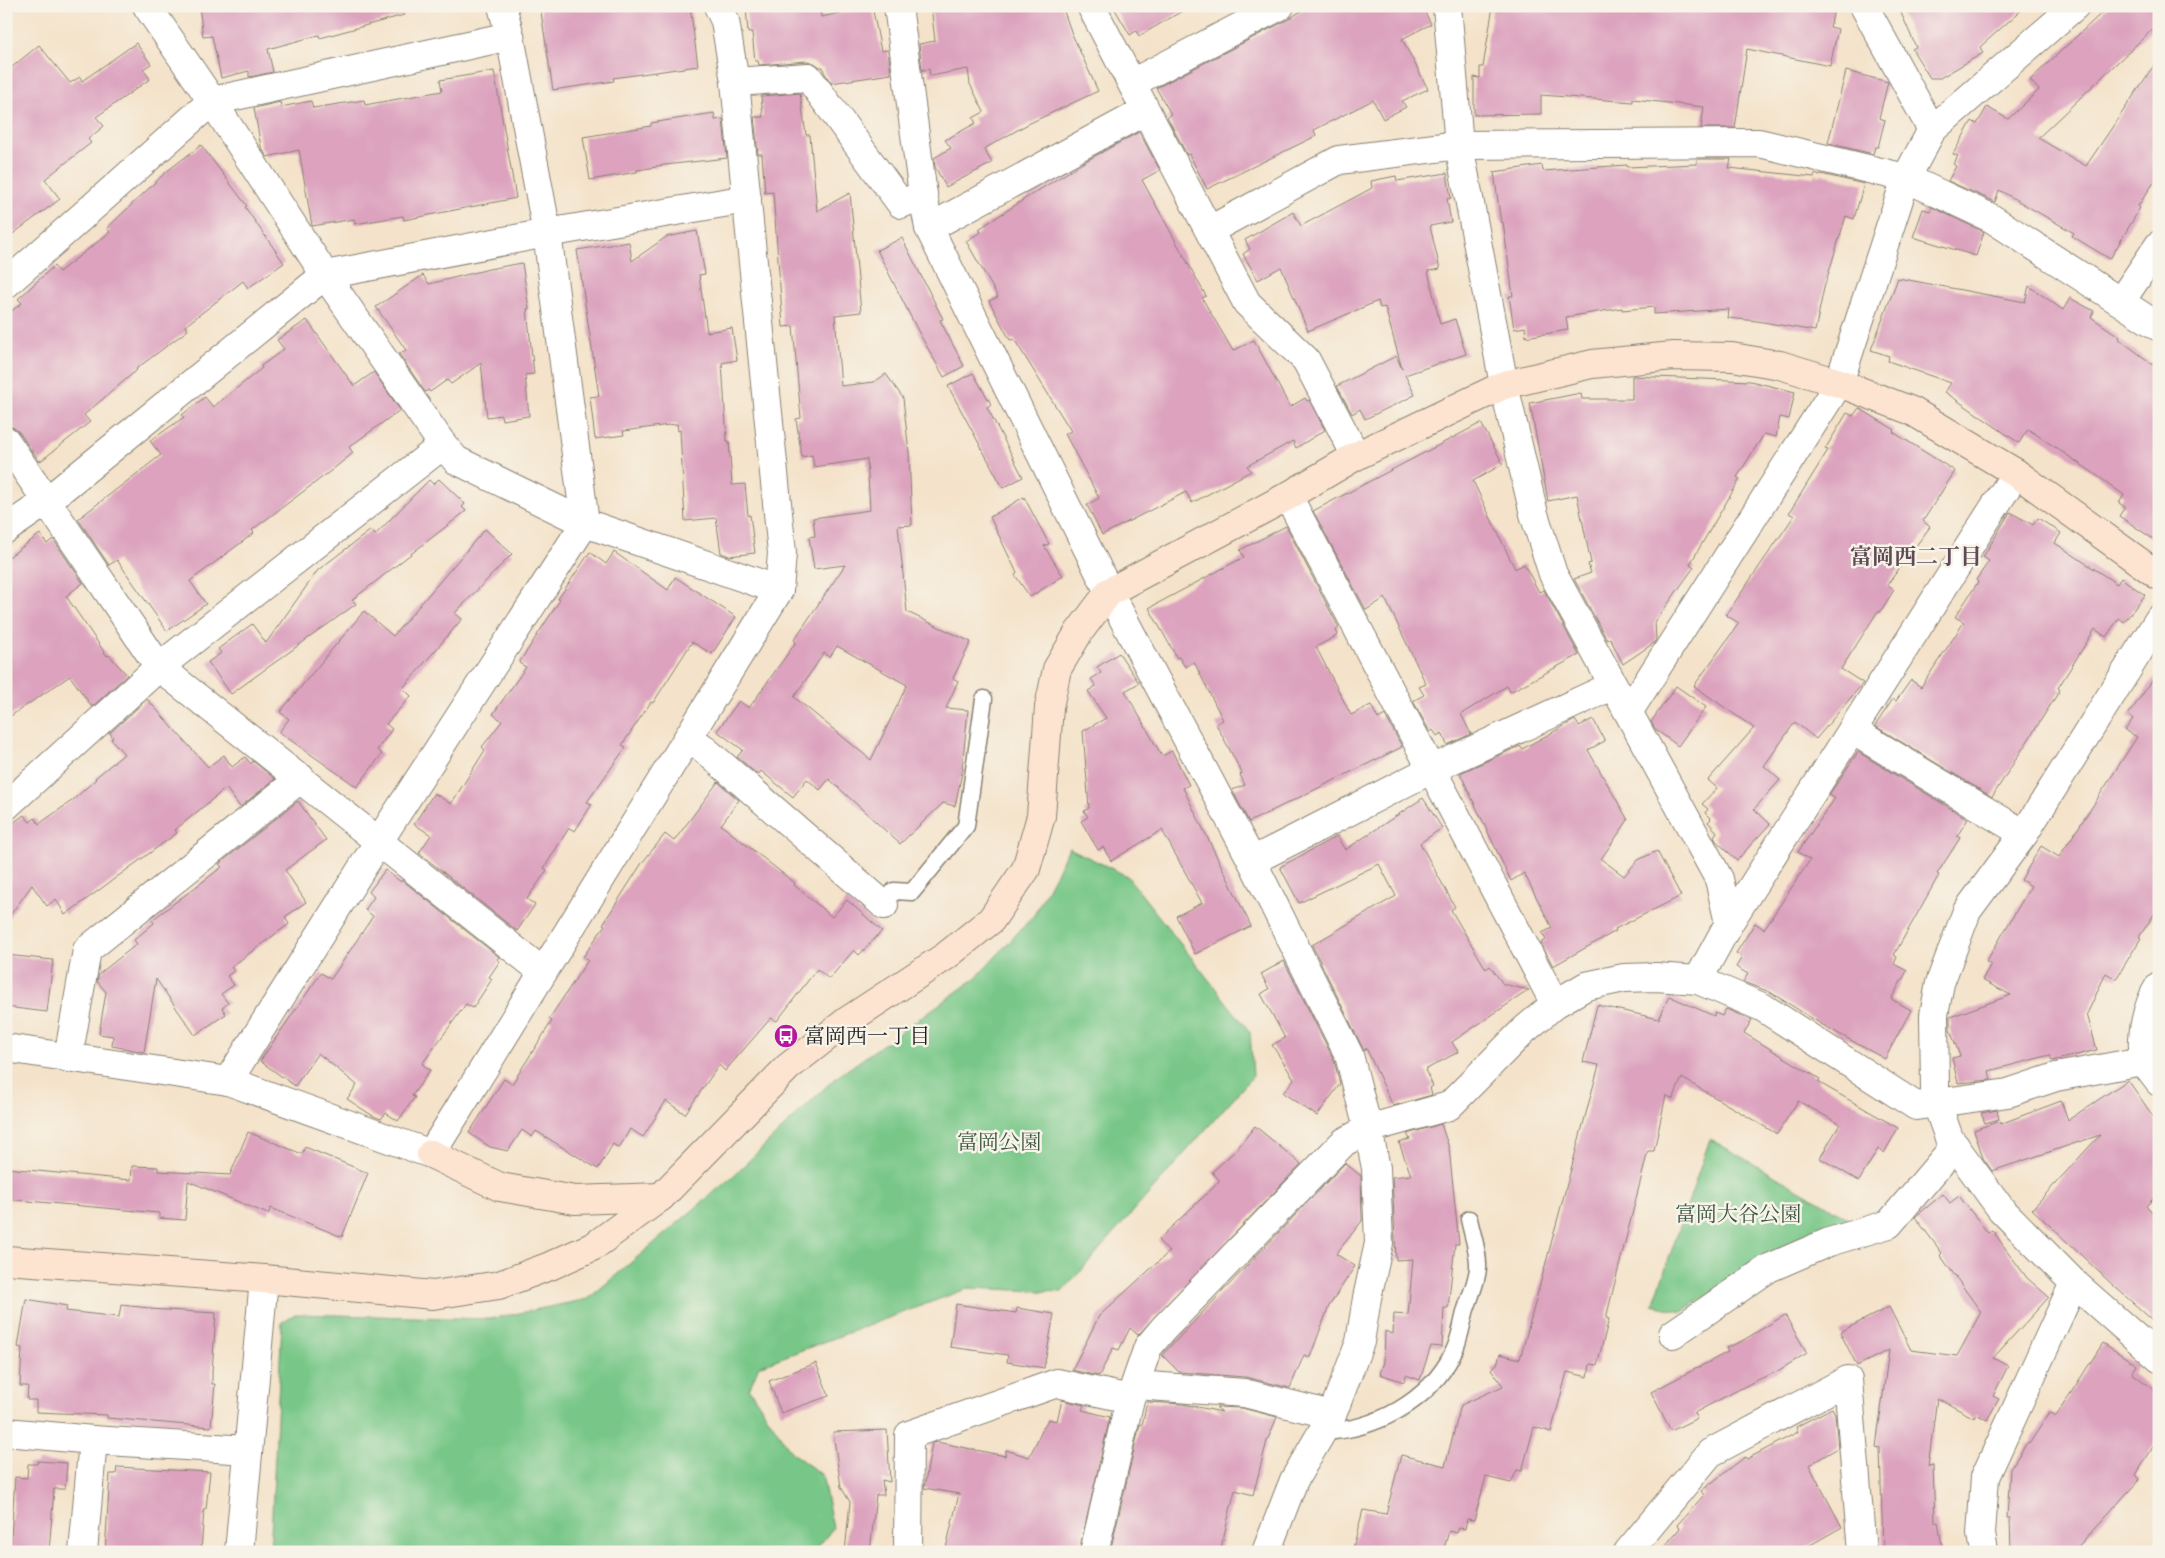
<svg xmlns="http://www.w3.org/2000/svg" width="2165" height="1558" viewBox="0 0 2165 1558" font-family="'IM FELL DW Pica','Noto Serif JP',serif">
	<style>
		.green { fill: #78c788; stroke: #4a7252 }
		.building { fill: #dca2be; fill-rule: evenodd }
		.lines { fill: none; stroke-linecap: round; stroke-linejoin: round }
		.lane-casing { stroke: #888073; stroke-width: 19 }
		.street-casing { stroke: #888073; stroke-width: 30 }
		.secondary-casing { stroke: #888073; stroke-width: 30 }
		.lane { stroke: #fff; stroke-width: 16 }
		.street { stroke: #fff; stroke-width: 28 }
		.secondary { stroke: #fde4d1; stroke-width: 28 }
		.labels { text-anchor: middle; stroke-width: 5; stroke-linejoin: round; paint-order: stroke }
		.poi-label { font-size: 21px; fill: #1c1c1c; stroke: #f7f3e8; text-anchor: start }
		.park-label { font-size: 21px; fill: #3c5842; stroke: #f7f3e8 }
		.neighbourhood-label { font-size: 22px; font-weight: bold; fill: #5f4b55; stroke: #f7f3e8 }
	</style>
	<rect width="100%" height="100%" fill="#f7f3e8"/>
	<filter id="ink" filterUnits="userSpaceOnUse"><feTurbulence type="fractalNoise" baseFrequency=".02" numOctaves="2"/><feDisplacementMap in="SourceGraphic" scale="10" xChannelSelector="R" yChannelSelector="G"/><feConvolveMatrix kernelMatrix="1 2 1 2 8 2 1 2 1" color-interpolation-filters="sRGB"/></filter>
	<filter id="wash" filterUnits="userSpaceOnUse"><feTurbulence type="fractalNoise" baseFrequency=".0096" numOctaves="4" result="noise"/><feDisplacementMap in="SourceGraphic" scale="20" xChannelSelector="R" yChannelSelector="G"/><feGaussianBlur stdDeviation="1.12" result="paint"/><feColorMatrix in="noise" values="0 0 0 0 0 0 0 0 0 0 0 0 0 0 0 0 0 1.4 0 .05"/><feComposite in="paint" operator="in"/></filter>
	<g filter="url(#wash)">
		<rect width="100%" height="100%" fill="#f4e3ca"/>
		<g class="green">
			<path d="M1069,848L1127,876L1250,1032L1253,1076L1062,1292L969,1288L759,1366L749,1389L792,1453L822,1475L833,1528L814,1552H270L282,1322L295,1314L490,1319L588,1299L732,1177L833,1080L976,978L1034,915Z"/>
			<path d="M1710,1139L1848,1218L1773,1252L1682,1312L1653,1305Z"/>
		</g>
		<g id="blocks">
			<g class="building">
				<path d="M199,6H403L404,15L320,38L319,35L268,49L273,72L249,77V71L221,78L212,36L203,37Z"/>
				<path d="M540,6H690L698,66L613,78L614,81L553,90Z"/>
				<path d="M746,6H820L821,17L854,10V6H872L881,51L888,50L891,74L831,83L824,72L823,67H820L814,63L807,61L759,65L758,61H755L752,32L748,33Z"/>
				<path d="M931,6H1062L1072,34L1098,91L1028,124L984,149L992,163L946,187L935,167L934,158L951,148L945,140L976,123L973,118L984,112L970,84L968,69L930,76L929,69L922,70L919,44L935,41Z"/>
				<path d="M1113,6H1191L1139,36L1136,31L1130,35Z"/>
				<path d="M1309,6H1422L1431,24L1402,39L1428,89L1402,101L1406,107L1383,119L1373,100L1314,130L1316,136L1207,189L1189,154L1187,155L1167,117L1171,114L1156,88L1287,20Z"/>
				<path d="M1493,6H1835L1830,27L1838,29L1830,66L1747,49L1735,128H1701L1704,107L1633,99V102L1541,95V114L1474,115V77L1480,78V67H1483Z"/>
				<path d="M1898,6H2026L1980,47L1983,53L1940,78H1930L1912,49L1916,47Z"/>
				<path d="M2109,6H2159V23L2038,138L2086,166L2159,58V175L2138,206L2140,208L2110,259L2072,236L2074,233L1999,190L1995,202L1948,181L1956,166L1953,164L1958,156L1953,154L1972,121L1977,124L1987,107L2008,119L2039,90L2030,80Z"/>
				<path d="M136,43L151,64L143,69L150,79L96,117L104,126L88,139L91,143L45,179L60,199L6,239V72L39,45L70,83L80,77L82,81Z"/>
				<path d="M494,71L516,198L404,220L403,216L355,224L354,219L312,226L299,150L267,157L261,147L254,108L280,102L281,107L311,101L313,108L364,100L365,105L442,91L440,80Z"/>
				<path d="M1846,71L1888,82L1879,118L1885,120L1878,147H1875L1873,154L1828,143Z"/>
				<path d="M800,93L806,135H810L817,211L850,193L861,312L835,315L841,386L874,382L886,374L903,398L909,453L912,525L898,526L907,612L971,642L953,678L958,681L946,708L968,710L962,768H963L955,806L943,803L900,844L829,779L820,790L807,779L793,797L761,771L758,775L737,757L743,750L717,731L739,701L749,708L796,642L794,640L845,565L814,569L809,537L815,536L813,518L870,510L867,459L814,467L812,455L802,457L796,419L801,418L793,326L783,327L773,192L765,193L762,154H758L754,117H763L761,96ZM837,646L907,685L871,760L794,697L824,653L830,657Z"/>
				<path d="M714,113L715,120L723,119L727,158L656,166V167L637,170V172L590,180L583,137L651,126V123Z"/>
				<path d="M1139,132L1160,170L1142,180L1206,296L1202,298L1233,351L1254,340L1290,407L1305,398L1307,401L1309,400L1325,430L1296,448L1293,441L1247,466L1251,471L1192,503L1186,492L1102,535L1087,505L1099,498L1065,434L1071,431L1014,339L1010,340L989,301L998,297L966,241L981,232L979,229L1023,200L1086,161Z"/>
				<path d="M201,145L247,206L245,207L284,263L248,288L243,281L185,326L188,330L136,369L137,370L84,415L90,422L42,460L39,461L19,432L13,427L6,426V315L22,303L18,299L54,266L59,272L110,232L107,228L166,172Z"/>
				<path d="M1697,159H1731L1729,168L1814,177L1815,174L1820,176L1821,174L1864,184L1854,219L1846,216L1824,288L1815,331L1757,321L1728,318L1729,309L1654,314V307L1622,310V308L1566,317L1568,330L1526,337L1525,327L1514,329L1509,296H1513L1503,222L1501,223L1494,172L1542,165L1543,171L1627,165V167L1697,164Z"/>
				<path d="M1447,173L1451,198L1447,199L1451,222L1430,226L1440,269L1428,271L1440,324L1455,319L1466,354L1405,375L1415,395L1365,419L1360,409L1352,414L1337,386L1396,356L1402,369L1385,307L1380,308L1378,301L1308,331L1281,267L1258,280L1243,254L1250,249L1245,240L1293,212L1301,226L1372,188L1371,181L1396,176L1397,181Z"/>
				<path d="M1932,207L1984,232L1976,256L1913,237L1923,209L1930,211Z"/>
				<path d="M697,231L705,274L699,275L707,332L732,328L737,360L722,363L727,441H729L732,485L745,484L748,516L750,515L755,553L729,556L721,553L716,518L685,521L680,430L678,431L677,424L623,431L624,435L595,439L590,397L599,396L577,250L629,242L632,261L666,237Z"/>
				<path d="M902,238L943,319L940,320L964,366L944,377L918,331L877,250Z"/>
				<path d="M522,263L529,309H527L534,374L525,375L529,416L502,420L501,415L487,417L481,363L451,384L447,380L430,392L428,390L425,392L399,354L406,350L376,307L423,275L429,284L489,269Z"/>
				<path d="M1898,278L2025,302L2029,286L2063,310L2070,298L2094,311L2091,317L2120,337L2119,339L2159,369V543L2119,516L2125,507L2119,503L2124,495L2092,472L2028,429L2019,443L1945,392L1951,383L1888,361L1889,356L1871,350Z"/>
				<path d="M307,320L354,386L374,372L400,410L349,447L353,453L332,470L252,530L254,533L190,581L206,604L167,631L117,560L109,565L78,519L161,455L150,441L184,417L182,415L205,397L213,407L262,368L261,366L284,349L277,340Z"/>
				<path d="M973,373L991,404L987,407L1023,477L1003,488L948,386Z"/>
				<path d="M1632,376L1750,381L1795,392L1789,419L1780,417L1776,437L1764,434L1737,477L1740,479L1690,564L1694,567L1655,622L1656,639L1654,643L1623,664L1610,638L1607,640L1574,579L1591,573L1588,564L1591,563L1577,495L1548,501L1530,403L1581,393L1582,399H1632Z"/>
				<path d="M1859,408L1895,430L1893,432L1955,471L1923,521L1930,527L1887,585L1894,590L1880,612L1878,611L1841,669L1863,683L1816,739L1795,722L1764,766L1780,780L1754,809L1770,824L1737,860L1716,841L1714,836L1717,832L1708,822L1711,819L1705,813L1708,809L1702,804L1717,788L1708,780L1754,728L1694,686L1739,623L1726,615L1794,516L1789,513L1828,450L1825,449L1847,413L1853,416Z"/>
				<path d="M1481,423L1503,464L1473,481L1515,569L1524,564L1539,592L1544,590L1579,655L1510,692L1507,686L1461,714L1471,734L1447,745L1442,733L1437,736L1433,730L1430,732L1413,701L1424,695L1419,687L1426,684L1385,598L1366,610L1313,511Z"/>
				<path d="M439,479L465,504L462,507L466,511L352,600L356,604L231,694L208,662L221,653L218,649L252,624L266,643L318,570L371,530L375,535L429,480L433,484Z"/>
				<path d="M1024,497L1049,544L1044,546L1063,576L1030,597L1015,575L1017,573L990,517Z"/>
				<path d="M2010,512L2033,525L2038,518L2061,533L2055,543L2117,584L2121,578L2145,595L2124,622L2119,618L2106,637L2095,629L2058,688L2060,690L1992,797L1875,726L1893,699L1896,701L1911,680L1921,687L1964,622L1955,617L1978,582L1976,580L1989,561L1983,557Z"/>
				<path d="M1286,526L1339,628L1336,630L1338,635L1316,647L1351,715L1371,705L1378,719L1385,715L1402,747L1249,822L1232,790L1245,785L1240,775L1242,773L1216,724L1223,720L1194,662L1185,667L1179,657L1177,658L1149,608L1244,557L1240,550Z"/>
				<path d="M485,529L512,554L455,613L462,619L403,688L411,696L386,724L392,729L377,750L382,754L357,787L279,732L289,719L280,712L364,611L393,636Z"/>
				<path d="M40,534L47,544L53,539L83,583L66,596L107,656L109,655L127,675L92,707L70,676L6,719V559Z"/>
				<path d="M590,552L606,564L614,552L668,590L675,577L736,617L712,654L692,642L653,703L651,702L622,745L626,747L587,802L592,804L575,831L569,828L544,868L547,870L527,899L535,905L517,931L419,853L431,835L414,824L434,793L451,804L485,750L482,747L502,721L493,714L526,667L519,663L560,600L558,599Z"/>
				<path d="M1119,653L1139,683L1125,691L1162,756L1172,751L1189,785L1183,788L1251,926L1195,954L1176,916L1202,903L1162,830L1111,861L1103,847L1098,850L1081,821L1088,817L1084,811L1089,808L1083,731L1106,718L1088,691L1096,686L1091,679L1101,673L1097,667Z"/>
				<path d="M2159,671V907L2139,937L2141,938L2116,979L2106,973L2087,1014L2097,1050L2052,1061L2050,1055L1989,1071L1991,1080L1958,1083L1952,1058L1960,1056L1950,1030V1017L2011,995L1982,980L1991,964L1986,962L2031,886L2021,880L2041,846L2059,857L2094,804L2137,737L2125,730L2133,719L2128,715Z"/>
				<path d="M1676,686L1706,707L1678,746L1656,730L1651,722Z"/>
				<path d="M147,699L208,767L224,755L232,767L245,757L251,764L253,761L275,779L240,807L226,788L175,830L177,833L65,915L56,899L47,906L32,885L6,921V828L24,815L30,822L35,818L39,824L73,800L96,779L95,778L124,754L111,739L113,738L110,733Z"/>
				<path d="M1593,719L1605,741L1588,750L1628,820L1601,859L1624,876L1638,860L1657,851L1681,896L1615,929L1616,931L1553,966L1541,943L1546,940L1542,933L1552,928L1524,873L1511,881L1460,773L1520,746L1522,749L1575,720L1579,726Z"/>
				<path d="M1858,752L1968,819L1957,836L1960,838L1937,874L1939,875L1894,955L1897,957L1894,964L1907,971L1891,999L1911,1010L1885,1059L1821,1024L1770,992L1743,982L1748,974L1736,967L1742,957L1736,953L1755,923L1764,929L1810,860L1798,852L1835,798L1829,795Z"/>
				<path d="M718,782L739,800L721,825L795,883L794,885L832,917L847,900L882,931L859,955L854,950L829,979L817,969L777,1021L771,1018L725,1071L719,1065L685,1114L666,1101L643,1137L630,1129L619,1148L613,1144L598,1169L536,1131L532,1137L522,1130L508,1151L490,1147L469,1133L504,1079L512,1084L552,1021L549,1019L588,960L583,957L605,925L603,924L642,863L665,834L674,841Z"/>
				<path d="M1423,798L1442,828L1420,843L1455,907L1451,910L1486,969L1490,966L1503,984L1529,990L1452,1042L1458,1052L1425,1070L1433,1086L1430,1088L1432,1095L1393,1106L1366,1048L1364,1051L1312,945L1396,896L1379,864L1299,903L1280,867L1337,836L1345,850Z"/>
				<path d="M298,801L326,840L285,870L306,902L285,917L289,924L231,967L234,971L227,976L234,985L221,994L228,1003L222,1008L226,1014L195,1035L156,979L144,1052L112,1046L113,1036L99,1034L106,992L97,981L99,974L137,944L134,940L154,923L152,920L222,867L219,864Z"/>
				<path d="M385,870L401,882L402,880L499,957L497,959L500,961L489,977L492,979L473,1008L466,1004L422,1064L430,1070L412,1096L415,1097L398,1121L386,1113L381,1119L373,1116L347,1099L357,1085L318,1053L295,1086L260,1061L321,973L331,979L373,916L365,910L374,897L369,892Z"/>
				<path d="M6,955L53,960L47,1012L6,1007Z"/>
				<path d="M1284,961L1334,1060L1340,1084L1317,1116L1283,1093L1294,1079L1272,1045L1285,1038L1261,994L1269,989L1261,974Z"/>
				<path d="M1669,996L1714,1016L1715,1013L1722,1016L1726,1009L1752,1020L1744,1033L1820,1079L1818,1082L1898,1128L1884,1153L1878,1149L1859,1181L1820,1158L1840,1124L1798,1101L1777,1134L1682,1078L1673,1099L1666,1095L1654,1151H1648L1606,1318L1609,1319L1597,1365L1590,1364L1588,1377L1567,1372L1551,1432L1534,1427L1522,1471L1517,1470L1511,1483L1486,1477L1474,1520L1467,1519L1465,1529L1459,1528L1457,1533L1449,1531L1443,1552H1352L1363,1510L1386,1514L1401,1455L1445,1466L1461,1405L1503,1386L1491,1369L1497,1364L1500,1354L1520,1359L1599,1065L1583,1062L1597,1005L1659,1019Z"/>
				<path d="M2128,1080L2159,1125V1193L2146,1206L2159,1218V1326L2115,1287L2032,1209L2100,1135L1992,1171L1983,1158L1974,1130L1999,1121L2000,1124L2061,1101L2068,1120Z"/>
				<path d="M1997,1110L1999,1119L1985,1123L1981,1113Z"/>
				<path d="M1441,1124L1449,1148L1459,1244H1455L1448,1308H1444L1442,1347L1431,1346L1420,1380L1406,1375L1404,1382L1380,1374L1384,1362L1385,1331L1393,1334L1394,1314L1408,1315L1413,1259L1396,1260L1392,1177L1411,1175L1399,1143L1410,1139L1407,1134Z"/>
				<path d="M1255,1126L1301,1164L1138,1335L1130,1328L1119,1350L1113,1348L1099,1376L1072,1370L1099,1316L1169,1252L1158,1240L1220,1181L1212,1172L1236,1150Z"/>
				<path d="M248,1132L302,1154L305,1147L368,1173L342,1237L271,1208L268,1214L188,1181L185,1220L159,1218V1213L6,1199V1168L131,1180L132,1166L158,1167V1171L230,1175Z"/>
				<path d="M1345,1163L1361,1176L1362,1221L1336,1254L1355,1266L1329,1306L1310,1357L1304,1355L1290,1388L1245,1377L1179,1372L1162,1355Z"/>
				<path d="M1943,1194L1950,1203L1959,1196L1988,1233L1992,1230L2027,1278L2049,1297L1993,1358L2008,1366L1993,1396L1999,1399L1987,1420L1976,1414L1974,1418L1937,1398L1928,1466L1933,1465L1935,1522H1938L1943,1552H1883L1880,1448L1876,1447L1889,1350L1857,1366L1840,1332L1889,1307L1911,1350L1957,1356L1981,1312L1940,1255L1942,1253L1915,1217Z"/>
				<path d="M26,1299L67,1306L66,1311L119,1317L121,1305L150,1308V1309L216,1313L212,1372V1384H215L211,1427L107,1418V1415L36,1412V1400H27L28,1386H20L22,1348L18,1347Z"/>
				<path d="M956,1304L1016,1313L1017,1308L1054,1314L1044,1368L1007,1362L1008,1355L950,1347Z"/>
				<path d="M1785,1315L1807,1353L1776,1372L1755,1381L1694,1413L1697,1418L1671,1431L1651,1392L1728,1352L1726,1348L1742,1341Z"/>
				<path d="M2103,1343L2137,1365L2132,1373L2159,1393V1437L2136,1475L2140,1479L2073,1552H2011L2010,1518H2007L2010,1469L2027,1443L2029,1444L2050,1412L2056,1416Z"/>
				<path d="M816,1363L829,1396L781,1413L769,1381Z"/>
				<path d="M1062,1400L1084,1405L1082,1410L1110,1417L1079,1552H945L959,1494L924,1488L932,1443L937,1442L1005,1456L1006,1450L1029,1457L1048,1419L1057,1421Z"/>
				<path d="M1147,1402L1183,1404L1222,1412L1216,1407L1242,1408L1277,1417L1267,1441L1253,1495L1235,1490L1220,1552H1110L1140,1424L1142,1425Z"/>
				<path d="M1832,1408L1835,1414L1838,1448L1809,1465L1842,1527L1798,1552H1660L1680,1528L1677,1525L1704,1495L1701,1491L1745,1457L1747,1459L1798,1432L1796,1427Z"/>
				<path d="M887,1430L890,1482L882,1480L884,1495H876L870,1552H845L850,1502L841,1487L833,1432Z"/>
				<path d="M38,1461L67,1463L65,1489H54L49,1552H10L15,1477L27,1478L28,1464H37Z"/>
				<path d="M117,1467L210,1472L206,1509H204L201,1552H105L110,1474H116Z"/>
			</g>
		</g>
	</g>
	<g filter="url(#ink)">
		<use href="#blocks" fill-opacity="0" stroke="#888073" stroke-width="1"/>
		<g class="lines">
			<g class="lane-casing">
				<g id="lane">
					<path d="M884,905L894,891L912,892L966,826L984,699"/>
					<path d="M1322,1432C1375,1430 1429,1402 1453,1353C1460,1340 1462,1323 1466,1309C1470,1297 1479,1276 1478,1264C1478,1250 1472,1234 1469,1219"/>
				</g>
			</g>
			<g class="street-casing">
				<g id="street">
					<path d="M147,6L212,101L325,275L443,445L456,460L585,523L779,590"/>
					<path d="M898,6L923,195L929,228L1109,592L1252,861L1349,1055L1368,1129L1376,1168L1379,1243L1367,1298L1360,1342L1332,1415L1294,1480L1266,1552"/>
					<path d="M1091,6L1247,303L1306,360L1356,456"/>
					<path d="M1447,6L1459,145L1504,385L1534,514L1553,574L1719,879L1729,923"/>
					<path d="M1864,6L1932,130"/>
					<path d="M735,82L808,77L901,204L923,195"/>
					<path d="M1132,83L1280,6"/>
					<path d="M929,228L1145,111"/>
					<path d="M1210,230L1339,160L1459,145L1759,143L1906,178L1991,218L2159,327"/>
					<path d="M6,284L212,101L510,36"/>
					<path d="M2121,301L2159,245"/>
					<path d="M6,441L159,667L543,972"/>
					<path d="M1288,496L1555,1004"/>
					<path d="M6,529L47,501L325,275L547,233L747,199"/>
					<path d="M1629,711L1839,383L1906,178L1932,130L2075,6"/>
					<path d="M1852,730L2024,834"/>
					<path d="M690,737L884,905"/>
					<path d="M6,806L159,667L443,445"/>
					<path d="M1252,861L1432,769L1612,686"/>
					<path d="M1698,980L1729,923L2016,473"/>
					<path d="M2159,986C2147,1005 2140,1036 2144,1058C2145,1066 2154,1075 2159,1082"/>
					<path d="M6,1048L228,1081L431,1154L779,590L782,553L735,82L725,21L718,6"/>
					<path d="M68,1058L87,950L301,778"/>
					<path d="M228,1081L379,841L585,523L547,233L510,36L502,6"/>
					<path d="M2074,1283L2159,1358"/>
					<path d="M1673,1334L1769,1268L1829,1242L1889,1224L1955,1146"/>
					<path d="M1136,1385L1244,1393L1332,1415"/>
					<path d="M6,1432L93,1440L247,1450"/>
					<path d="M83,1552L93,1440"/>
					<path d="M239,1552L264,1279"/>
					<path d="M908,1552L909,1435L1057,1383L1130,1399"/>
					<path d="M1094,1552L1130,1399L1148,1347L1164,1328L1344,1142L1368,1129L1449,1106L1523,1031L1555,1004L1586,986L1624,978L1656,977L1698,980L1762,1007L1916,1106L2008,1093L2056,1077L2159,1058"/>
					<path d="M1628,1552L1710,1453L1848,1380L1862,1552"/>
					<path d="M1984,1552L1981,1534L1985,1477L2074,1283L2001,1209L1949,1138L1937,1104L1935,1089L1934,1015L1940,983L1967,911L2024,834L2159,619"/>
				</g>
			</g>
			<g class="secondary-casing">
				<g id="secondary">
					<path d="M431,1154L500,1187L575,1200L661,1197"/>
					<path d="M6,1260L264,1279L433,1295L499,1285L550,1266L594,1246L661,1197L788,1067L847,1021L946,956L991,920L1026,869L1041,816L1049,707L1057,669L1079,632L1109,592L1288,496L1356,456L1504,385L1592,364L1673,356L1732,357L1780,365L1839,383L1912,411L2016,473L2159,576"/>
				</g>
			</g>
			<use href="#lane" class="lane"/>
			<use href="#street" class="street"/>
			<use href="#secondary" class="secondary"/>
		</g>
	</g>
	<defs>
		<g id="bus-disc" transform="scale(1.25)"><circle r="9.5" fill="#b5179e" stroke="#f7f3e8"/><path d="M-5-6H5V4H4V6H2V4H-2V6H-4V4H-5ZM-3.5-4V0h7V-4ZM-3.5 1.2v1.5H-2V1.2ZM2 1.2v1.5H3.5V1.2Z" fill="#fff"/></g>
	</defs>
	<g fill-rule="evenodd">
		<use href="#bus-disc" x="786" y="1036"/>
	</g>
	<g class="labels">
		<g class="poi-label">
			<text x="804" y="1043">富岡西一丁目</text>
		</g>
		<g class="park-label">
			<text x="999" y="1149">富岡公園</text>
			<text x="1738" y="1221">富岡大谷公園</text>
		</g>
		<g class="neighbourhood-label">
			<text x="1916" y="564">富岡西二丁目</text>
		</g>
	</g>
	<rect width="2165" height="1558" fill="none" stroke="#f7f3e8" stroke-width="25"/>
</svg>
